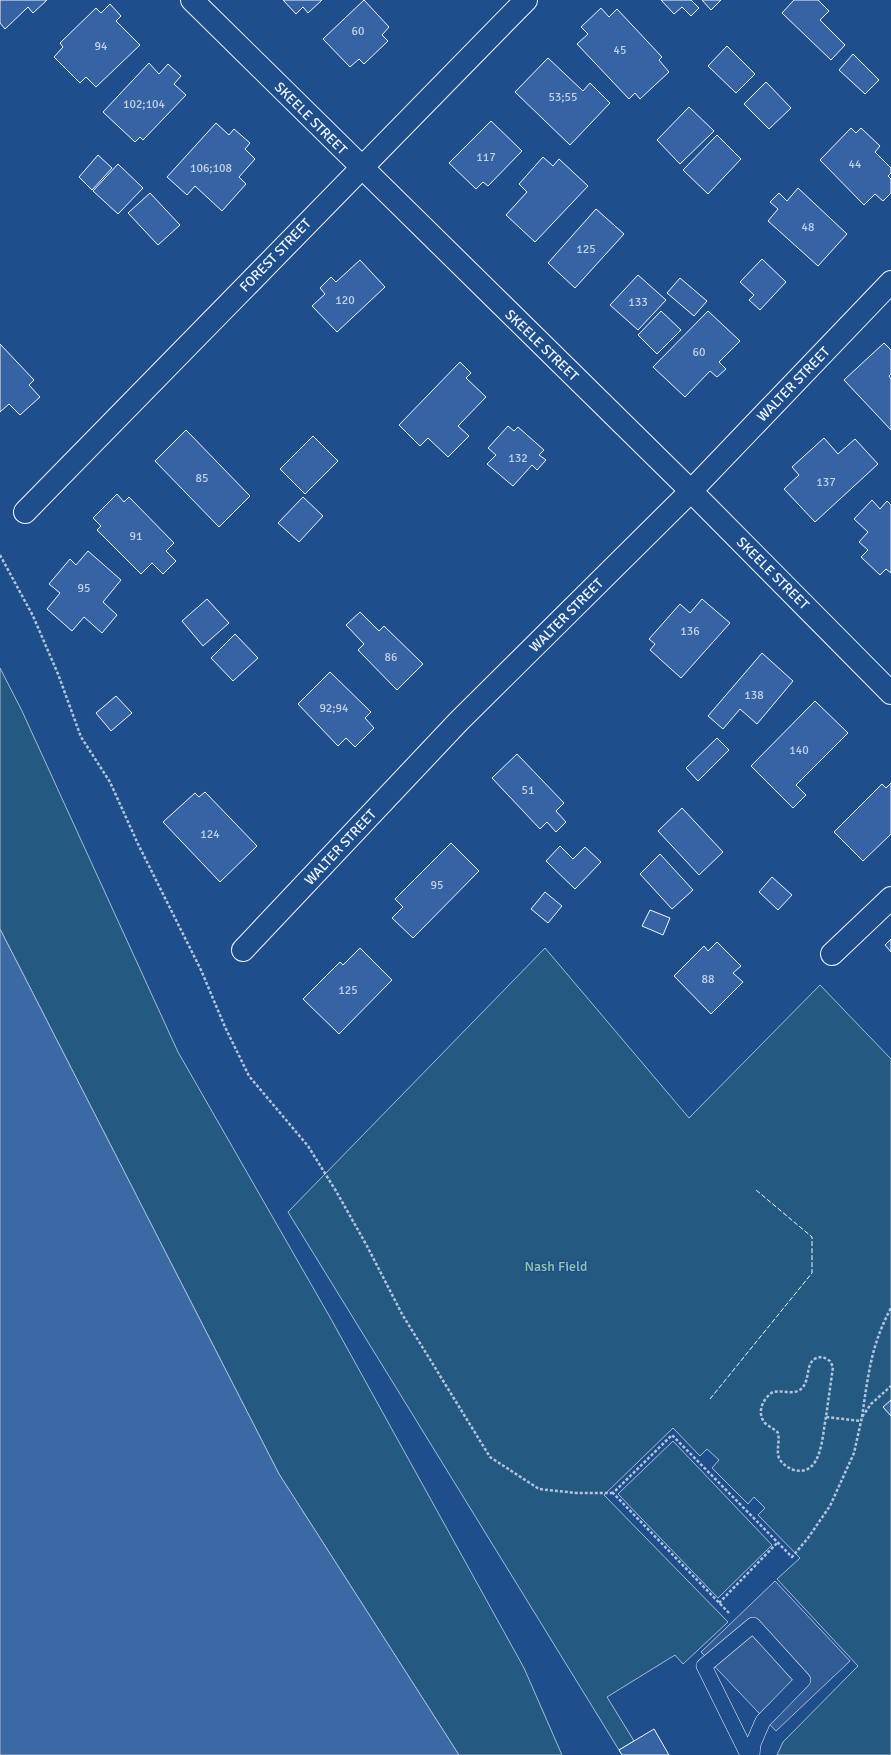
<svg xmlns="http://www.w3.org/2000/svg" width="891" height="1755" viewBox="0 0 891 1755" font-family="Signika,sans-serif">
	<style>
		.green { fill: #245a82; stroke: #a8bbd7 }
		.parking { fill: #305b95; stroke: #a8bbd7 }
		.water { fill: #3b69a3; stroke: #a8bbd7 }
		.building { fill: #3563a3; stroke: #f2f6ff }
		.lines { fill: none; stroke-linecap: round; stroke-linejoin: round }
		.lane-casing { stroke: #f2f6ff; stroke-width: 16 }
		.street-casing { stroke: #f2f6ff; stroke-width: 24 }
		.path { stroke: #b3c4dc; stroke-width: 2.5; stroke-dasharray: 3 2; stroke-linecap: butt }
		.lane { stroke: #1f4e8c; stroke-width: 15 }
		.street { stroke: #1f4e8c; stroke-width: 22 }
		.fence { stroke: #f2f6ff; stroke-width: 1; stroke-dasharray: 5 2; stroke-linecap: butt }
		.labels { text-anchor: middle; stroke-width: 3; stroke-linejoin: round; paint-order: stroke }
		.number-label { font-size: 12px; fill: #c3d1e8 }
		.street-label { font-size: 14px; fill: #f2f6ff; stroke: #1f4e8c }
		.park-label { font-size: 14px; fill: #97c8a6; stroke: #1f4e8c }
	</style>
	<rect width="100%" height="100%" fill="#1f4e8c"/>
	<g class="green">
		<path d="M0,668L22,711L178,1052L331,1319L524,1668L562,1755H459L279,1474L0,929Z"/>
		<path d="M545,948L689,1118L820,985L891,1059V1755H777L783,1742L858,1666L777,1579L800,1558L758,1515L765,1508L754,1497L748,1504L712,1468L719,1460L707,1449L700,1456L673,1428L604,1495L728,1622L683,1664L675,1655L607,1697L634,1741L619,1750L288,1212Z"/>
		<path d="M673,1441L772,1545L718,1598L618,1494Z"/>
	</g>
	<path class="parking" d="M775,1581L850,1661L776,1731L701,1652Z"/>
	<path class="water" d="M0,929L279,1474L459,1755H0Z"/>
	<g class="building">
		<path d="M0,0H47L33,13L28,7L5,29L0,23Z"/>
		<path d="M283,0H322L308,13L303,7L296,14Z"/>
		<path d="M364,0L389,27L382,35L388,41L364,64L359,59L350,67L323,39Z"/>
		<path d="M661,0H691L699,8L691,16L682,7L674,14Z"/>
		<path d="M702,0H721L711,10Z"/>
		<path d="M794,0H818L829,11L820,20L845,45L831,60L782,13Z"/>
		<path d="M110,4L121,16L116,21L140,45L96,87L86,77L80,83L54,57L63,47L60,43L96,8L101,13Z"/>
		<path d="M601,8L609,17L617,9L662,57L659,60L669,72L640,99L635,93L629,99L577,44L588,34L581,27Z"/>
		<path d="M727,46L755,74L736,93L708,66Z"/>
		<path d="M853,54L879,80L865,94L839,70Z"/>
		<path d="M548,58L583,91L590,83L610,103L570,145L515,92Z"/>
		<path d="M149,63L159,74L168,64L181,76L174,84L186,95L143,140L140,137L135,142L103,112Z"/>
		<path d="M766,82L791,108L769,129L744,104Z"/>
		<path d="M689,107L714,131L680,164L657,140Z"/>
		<path d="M491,121L522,151L488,186L483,182L476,189L449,163Z"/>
		<path d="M216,123L229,135L234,129L250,143L245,149L255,159L239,177L246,184L222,211L195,186L187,195L167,177Z"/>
		<path d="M851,128L856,133L861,128L880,146L875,152L891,168V173L888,176L891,179V193L883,201L875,194L864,205L820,160Z"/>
		<path d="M717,135L741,159L708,194L683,170Z"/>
		<path d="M98,155L112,168L92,190L79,177Z"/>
		<path d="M543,157L553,166L559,159L588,186L535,242L506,215L527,192L519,184Z"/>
		<path d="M118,164L143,188L118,214L93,191Z"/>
		<path d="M798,188L847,234L818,266L768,221L778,209L770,202L779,193L787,201Z"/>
		<path d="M150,193L180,225L158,245L128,213Z"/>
		<path d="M596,209L624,234L575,288L548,263Z"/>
		<path d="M762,259L786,282L760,310L749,300L754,295L740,282Z"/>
		<path d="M360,260L385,287L337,332L312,306L325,294L320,288L331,277L336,282Z"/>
		<path d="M638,275L666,300L638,330L610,305Z"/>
		<path d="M680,278L707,301L694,316L667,293Z"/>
		<path d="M661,311L681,330L657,354L638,335Z"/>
		<path d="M708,311L740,341L719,362L726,369L717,377L710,371L685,397L653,367Z"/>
		<path d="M884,343L891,350V374L889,376L891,379V430L844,380Z"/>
		<path d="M0,344L34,380L29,385L40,397L20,415L9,404L0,412Z"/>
		<path d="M460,362L471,373L466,378L486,397L458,426L469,436L448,457L428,438L420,446L399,425Z"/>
		<path d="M508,426L514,431L518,427L544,450L539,455L546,460L537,470L532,465L513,486L487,464L496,455L488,448Z"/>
		<path d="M186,430L250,496L219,527L155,461Z"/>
		<path d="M313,436L338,461L305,494L280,469Z"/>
		<path d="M824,438L838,454L855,439L878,464L815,522L784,489L799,475L792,467Z"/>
		<path d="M117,494L124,502L129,497L174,543L166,551L176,561L163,574L152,563L141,574L97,530L101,526L93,518Z"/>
		<path d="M303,497L323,516L299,542L278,523Z"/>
		<path d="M872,500L880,509L887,501L891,505V573L886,569L880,575L861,557L868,550L859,542L868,532L854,519Z"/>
		<path d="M88,551L121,580L103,602L117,615L102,633L84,617L72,631L47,609L60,593L49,584L70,559L76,565Z"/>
		<path d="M207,599L229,623L203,646L182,621Z"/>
		<path d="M702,599L730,623L681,678L650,650L655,644L649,639L680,604L690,613Z"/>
		<path d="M360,612L379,631L384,626L423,664L397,690L358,650L364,644L346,625Z"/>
		<path d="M235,634L258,658L233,681L211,658Z"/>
		<path d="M762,653L793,681L757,724L740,709L723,729L708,716Z"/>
		<path d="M330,672L371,712L365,718L374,728L355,747L346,738L338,746L298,704Z"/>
		<path d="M116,696L132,713L111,731L96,713Z"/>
		<path d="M815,701L848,733L796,785L806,795L793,808L751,766Z"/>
		<path d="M717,738L729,750L698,781L686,768Z"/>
		<path d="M517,754L564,803L556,811L566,822L556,832L547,822L540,829L492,778Z"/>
		<path d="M891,783V834L863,861L834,832L882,784L886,788Z"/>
		<path d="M205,792L257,846L220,882L163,822L195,793L199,797Z"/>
		<path d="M682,808L723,852L699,875L658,831Z"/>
		<path d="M451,843L479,871L413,938L392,918L403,907L395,899Z"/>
		<path d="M560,846L573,859L585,847L601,862L575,889L546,861Z"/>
		<path d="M660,854L693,890L672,909L640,874Z"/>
		<path d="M772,877L792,895L778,910L759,892Z"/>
		<path d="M545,892L562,906L548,923L531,909Z"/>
		<path d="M650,910L670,918L663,935L642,926Z"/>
		<path d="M891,939V952L885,945Z"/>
		<path d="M717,942L741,966L733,973L743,982L711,1014L674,976L704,946L708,951Z"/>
		<path d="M360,948L392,980L339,1034L303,999L340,962L343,965Z"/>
		<path d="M891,1400V1416L883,1407Z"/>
		<path d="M654,1729L669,1755H622L619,1750Z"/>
	</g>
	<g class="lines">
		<g class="lane-casing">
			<path id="lane" d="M748,1755L704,1666L753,1625L803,1680L763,1721L753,1744L752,1755"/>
		</g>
		<g class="street-casing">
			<g id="street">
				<path d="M192,0L691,491L891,693"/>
				<path d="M25,512L526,0"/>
				<path d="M243,950L459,721L691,491L891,282"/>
				<path d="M832,954L891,898"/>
			</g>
		</g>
		<g class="path">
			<path d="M0,555L33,616L58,674L81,737L110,782L138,844L201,970L225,1027L249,1076L308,1146L336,1191L367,1246L402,1314L490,1457L539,1489L576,1493H613"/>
			<path d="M826,1417C822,1436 822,1477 794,1470C788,1468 782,1464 779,1458C776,1450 780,1442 778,1433C775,1429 769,1427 765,1423C756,1413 763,1398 773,1392C781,1390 790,1394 798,1391C814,1383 801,1357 823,1357L830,1361L833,1367L826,1417L861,1421"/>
			<path d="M862,1417C868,1376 871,1345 891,1308"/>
			<path d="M719,1603L778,1542"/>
			<path d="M729,1613L613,1493L672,1435L792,1557L808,1538L830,1506L854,1453L862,1417L871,1404L891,1386"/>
		</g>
		<use href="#lane" class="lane"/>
		<use href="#street" class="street"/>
		<path class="fence" d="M710,1399L812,1273V1237L756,1190"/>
	</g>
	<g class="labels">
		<g class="number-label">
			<text x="358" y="35">60</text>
			<text x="101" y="50">94</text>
			<text x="620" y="54">45</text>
			<text x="563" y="101">53;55</text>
			<text x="144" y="108">102;104</text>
			<text x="486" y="161">117</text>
			<text x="855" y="168">44</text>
			<text x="211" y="172">106;108</text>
			<text x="808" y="231">48</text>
			<text x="586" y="253">125</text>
			<text x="345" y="304">120</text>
			<text x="638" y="306">133</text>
			<text x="699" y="356">60</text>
			<text x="518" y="462">132</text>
			<text x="202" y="482">85</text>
			<text x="826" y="486">137</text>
			<text x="136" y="540">91</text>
			<text x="84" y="592">95</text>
			<text x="690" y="635">136</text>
			<text x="391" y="661">86</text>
			<text x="754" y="699">138</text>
			<text x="334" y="712">92;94</text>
			<text x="799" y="754">140</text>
			<text x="528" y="794">51</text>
			<text x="210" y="838">124</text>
			<text x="437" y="889">95</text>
			<text x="708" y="983">88</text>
			<text x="348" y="994">125</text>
		</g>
		<g class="street-label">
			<text transform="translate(311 118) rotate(45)" y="5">SKEELE STREET</text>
			<text transform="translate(275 255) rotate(-46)" y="5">FOREST STREET</text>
			<text transform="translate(542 345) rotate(44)" y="5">SKEELE STREET</text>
			<text transform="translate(793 384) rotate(-46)" y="5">WALTER STREET</text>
			<text transform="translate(773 573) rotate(45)" y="5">SKEELE STREET</text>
			<text transform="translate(566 615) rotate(-45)" y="5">WALTER STREET</text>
			<text transform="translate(340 847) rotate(-47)" y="5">WALTER STREET</text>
		</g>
		<g class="park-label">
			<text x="556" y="1271">Nash Field</text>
		</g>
	</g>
</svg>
